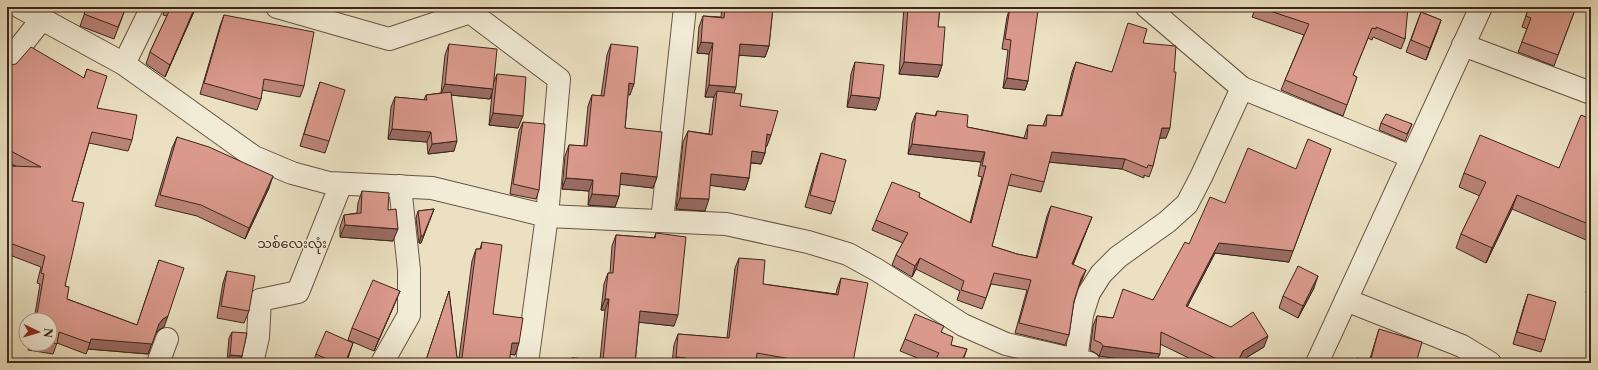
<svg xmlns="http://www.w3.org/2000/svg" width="1598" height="370" viewBox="0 0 1598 370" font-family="'Libre Caslon Text','Noto Sans Myanmar',serif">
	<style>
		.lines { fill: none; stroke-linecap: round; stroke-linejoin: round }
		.minor-casing { stroke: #685444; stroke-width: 24 }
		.minor { stroke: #f2ecd7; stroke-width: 22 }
		.wall { fill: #bb8478; stroke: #3c251a }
		.shaded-wall { fill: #996b62; stroke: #3c251a }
		.building { fill: #da998c; stroke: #3c251a }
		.labels { text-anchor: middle; stroke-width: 3; stroke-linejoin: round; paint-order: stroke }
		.quarter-label { font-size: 13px; fill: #3c251a; stroke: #f2ecd7 }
	</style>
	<rect width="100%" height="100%" fill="#ebe1c2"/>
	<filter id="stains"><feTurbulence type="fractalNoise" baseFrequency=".005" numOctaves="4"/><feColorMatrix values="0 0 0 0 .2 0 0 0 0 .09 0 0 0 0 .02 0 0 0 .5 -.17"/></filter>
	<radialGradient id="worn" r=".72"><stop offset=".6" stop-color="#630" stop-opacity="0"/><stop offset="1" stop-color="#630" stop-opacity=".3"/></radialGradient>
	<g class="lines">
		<g class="minor-casing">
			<g id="minor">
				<path d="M20,7L124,64L254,157L292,173L329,183L432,188L547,216L726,224L808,242L848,254L877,270L963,325L1006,344L1089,363"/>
				<path d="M277,7L389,39L470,12L559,79L547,216L527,363"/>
				<path d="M1463,45L1591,93"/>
				<path d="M7,63L42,19"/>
				<path d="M124,64L152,7"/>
				<path d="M1242,88L1412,157"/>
				<path d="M662,221L685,7"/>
				<path d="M1346,300L1462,346L1490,363"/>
				<path d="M1076,360L1082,315L1089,293L1101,274L1118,257L1167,222L1187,204L1201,177L1242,88L1147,7"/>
				<path d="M158,363L167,339"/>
				<path d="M252,363L258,337L260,300L298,292L341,184"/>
				<path d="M382,363L409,315V270L400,186"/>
				<path d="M1317,363L1481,7"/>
			</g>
		</g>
		<use href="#minor" class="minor"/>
	</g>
	<g class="wall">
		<path d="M87,7H126L114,39L80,26Z"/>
		<path d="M165,7H196L165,77L146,64L150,52L167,16L163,15Z"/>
		<path d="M722,7H773L769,46L765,57L739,55L734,93L740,106L767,146H766L765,153L761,164L751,163L749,178L745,190L710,185L705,211L676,209L683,142L688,131L709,134L713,102L714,97H705L709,54L697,53L699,27L703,16L721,17Z"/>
		<path d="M904,7H940L938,27L942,65L938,77L899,74Z"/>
		<path d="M1010,7L1028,81L1025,90L1003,88L1008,50L1002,49L1007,17Z"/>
		<path d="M1256,7H1405V39L1401,49L1373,37L1372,40L1368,38L1353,75L1357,77L1343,116L1281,90L1285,80L1304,35L1252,17Z"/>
		<path d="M1529,7H1576L1554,66L1518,52L1527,29L1522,27Z"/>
		<path d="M1421,12L1441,20L1426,60L1406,52Z"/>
		<path d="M224,15L304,86L300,97L262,90L261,99L257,110L200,94L220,26Z"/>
		<path d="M1143,43L1166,138H1159L1153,166L1149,177L1144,175V178L1122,169L1049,162L1044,182L1041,192L1008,185L992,246L1017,254L1036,258L1047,216L1051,206L1088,227L1073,265L1082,280L1078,287L1074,301L1069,335L1065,345L1015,333L1027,290L991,284L982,309L957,300L960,291L916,269L912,277L892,265L896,255L903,243L872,230L876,220L919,197L970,223L982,177L978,176L981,162L908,154L912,123L916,113L935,116L937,111L967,127L1024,138L1025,135L1028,125L1043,126L1047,115L1061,116L1072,72L1076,62L1111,72Z"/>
		<path d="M449,44L494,82L497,74L518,128L489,125L492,93L490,99L451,95L454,151L428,154L427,142L388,139L391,107L395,97L424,100L426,95L441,93L445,55Z"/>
		<path d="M611,44L630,95L628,94L625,128L657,177L653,188L620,184L619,196L615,207L588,205L589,191L562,189L565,156L569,145L584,146L588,106L592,95L601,96L607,55Z"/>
		<path d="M855,62L876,110L847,107L851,74Z"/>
		<path d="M7,64L9,65L84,78L87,69L97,108L132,140L128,151L89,143L72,201L65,286L67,299L137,325L159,260L164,327L159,330L155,334L148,354L88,349L86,354L57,343L53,354L28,350L30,344H50V320H34L40,284L37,283L41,267L7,254V166H16L7,162Z"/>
		<path d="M320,82L329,141L325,153L300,146L316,94Z"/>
		<path d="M1591,119V242L1512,209L1486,263L1456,248L1461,234L1480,196L1459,187L1464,173L1559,168Z"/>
		<path d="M523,122L539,190L536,199L510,194L519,131Z"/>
		<path d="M1381,123L1412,124L1405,141L1379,130Z"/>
		<path d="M177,137L269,188L245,239L197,216L155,206L172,148Z"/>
		<path d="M821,153L835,202L831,214L805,207L817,165Z"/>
		<path d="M362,191L388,210L393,241L340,237V227L344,215L357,213L358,203Z"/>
		<path d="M434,209L421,243H419L416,218L418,211Z"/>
		<path d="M656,233L674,326L639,322L635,363H637H571L572,358L600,360L605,310H601L604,284L608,273H610L612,246L616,235L654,238Z"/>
		<path d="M482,242L493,314L515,355L510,354L509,363H425L449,291L457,358H459L472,261L476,249H480Z"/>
		<path d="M1189,244L1289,262L1215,253L1187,307L1264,347L1239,362L1238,363H1199L1160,344L1099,356L1097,354L1090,350L1093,326L1097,316L1113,318L1153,300Z"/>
		<path d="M739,258L763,284L836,294L837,289L841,278L853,362L855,363H672L674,345L678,334L727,338L735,268Z"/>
		<path d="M1591,264V294L1586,293Z"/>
		<path d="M227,271L249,311L244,323L217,318L223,283Z"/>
		<path d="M1314,288L1298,318L1279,308L1283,296Z"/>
		<path d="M1528,294L1545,340L1541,352L1513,344L1524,306Z"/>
		<path d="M395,303L374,351L348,340L352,328Z"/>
		<path d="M1379,329L1416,363H1355L1357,358L1369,362Z"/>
		<path d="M232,332L242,356L240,362L227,361L229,338Z"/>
		<path d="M942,332L951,345L967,349L962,363H930L900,351L905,339Z"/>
		<path d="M316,354L349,355L346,363H313Z"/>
	</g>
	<g class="shaded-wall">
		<path d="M195,7H196L165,77L170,65Z"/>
		<path d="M362,7H374V8Z"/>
		<path d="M1441,20L1437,32L1426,60L1430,48Z"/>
		<path d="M701,42L713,43L709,54L697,53Z"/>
		<path d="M740,44L769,46L765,57L736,55Z"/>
		<path d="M904,62L942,65L938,77L899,74Z"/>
		<path d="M1007,78L1028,81L1025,90L1003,88Z"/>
		<path d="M629,83L634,84L630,95L626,94Z"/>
		<path d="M445,84L493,89L490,99L441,94Z"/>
		<path d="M709,85L736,87L732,99L717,91L714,97H705Z"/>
		<path d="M851,95L880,98L876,110L847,107Z"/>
		<path d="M493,113L523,116L518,128L489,125Z"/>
		<path d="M1162,128H1170L1166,138H1158Z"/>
		<path d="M392,129L431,132L427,142L388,139Z"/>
		<path d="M767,134L771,135L767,146H763Z"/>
		<path d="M457,141L454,151L428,154L432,144Z"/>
		<path d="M912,144L985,152L981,162L908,154Z"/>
		<path d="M1331,149L1289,262L1215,253L1182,317L1186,306L1219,243Z"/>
		<path d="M752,151L765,153L761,164L748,162Z"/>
		<path d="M1052,152L1125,159L1122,169L1048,162Z"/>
		<path d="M621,173L657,177L653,188L617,184Z"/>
		<path d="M711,174L749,178L745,190L707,185Z"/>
		<path d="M273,176L269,188L245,239L249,228Z"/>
		<path d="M566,178L593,180L589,191L562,189Z"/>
		<path d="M592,194L619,196L615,207L588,205Z"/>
		<path d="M1517,195L1512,209L1486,263L1492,248Z"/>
		<path d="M680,198L709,199L705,211L676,209Z"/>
		<path d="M434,209L421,243H419L421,236Z"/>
		<path d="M1092,217L1088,227L1068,274L1072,264Z"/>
		<path d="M345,225L398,229L393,241L340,237Z"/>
		<path d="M920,258L916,269L912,277L915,266Z"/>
		<path d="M1086,270L1082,280L1077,289L1081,279Z"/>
		<path d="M1318,276L1314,288L1298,318L1303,306Z"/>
		<path d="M400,291L395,303L374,351L379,339Z"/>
		<path d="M605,299H609L605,310H601Z"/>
		<path d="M640,311L678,315L674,326L636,322Z"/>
		<path d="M168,316L164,327L159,330L155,334L148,354L88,349L91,339L159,324L163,319Z"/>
		<path d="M1268,336L1264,347L1239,362L1238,363H1237L1243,351Z"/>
		<path d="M353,343L349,355L346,363H345Z"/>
		<path d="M512,343H519L515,355L508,354Z"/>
		<path d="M1103,346L1160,354L1156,363H1146L1099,356Z"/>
		<path d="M230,355L242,356L240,362L227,361Z"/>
		<path d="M676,357L686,358L684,363H673Z"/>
	</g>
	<g class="building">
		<path d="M87,7H126L118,27L84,14Z"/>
		<path d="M171,7H195L170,65L150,52Z"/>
		<path d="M725,7H773L769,46L740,44L736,87L709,85L713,43L701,42L703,16L724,18Z"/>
		<path d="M908,7H940L938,27H945L942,65L904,62Z"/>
		<path d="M1010,7L1038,11L1028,81L1007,78L1011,40L1005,39Z"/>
		<path d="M1258,7H1405L1408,8L1405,39L1376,27V29L1372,28L1353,75L1357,77L1347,105L1285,80L1309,24Z"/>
		<path d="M1529,7H1576L1558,55L1522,42L1531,18L1526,16Z"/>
		<path d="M1421,12L1441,20L1430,48L1411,40Z"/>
		<path d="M224,15L314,32L304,86L264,79L261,99L204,83Z"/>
		<path d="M7,19L10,20L7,27Z"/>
		<path d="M1128,23L1147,29L1143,43L1176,46L1174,72H1176L1170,128H1162L1153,166L1148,165L1147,168L1125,159L1052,152L1044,182L1011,174L992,246L1017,254L1037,258L1051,206L1092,217L1072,264L1086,270L1081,279L1074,301L1069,335L1019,323L1031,280L994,273L986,298L961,290L964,281L920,258L915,266L896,255L908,233L876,220L892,182L920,193L919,197L971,223L986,166H982L985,152L912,144L916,113L936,116L937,111L968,115L967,127L1027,139L1028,125L1046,126L1047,115L1062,116L1076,62L1112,72Z"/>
		<path d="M449,44L497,49L493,89L445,84Z"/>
		<path d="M611,44L638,47L634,84L629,83L625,128L662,132L657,177L621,173L619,196L592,194L593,180L566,178L569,145L587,146L592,95L604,96Z"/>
		<path d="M31,47L84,78L87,69L107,76L97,108L137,115L132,140L92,132L72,201L84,203L65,286L69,287L67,299L137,325L159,260L184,268L168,316L163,319L159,324L152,344L91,339L90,343L59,332L57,344L50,342V320H36L44,274L41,273L45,256L7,242V166L41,167L7,149V64L9,65L16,64Z"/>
		<path d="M855,62L884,65L880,98L851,95Z"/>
		<path d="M497,74L526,77L523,116L493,113Z"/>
		<path d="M320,82L345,90L329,141L304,134Z"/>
		<path d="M717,91L742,94L740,106L778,111L771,135L767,134L765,153L752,151L749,178L711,174L709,199L680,198L688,131L712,135Z"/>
		<path d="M451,92L457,141L432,144L431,132L392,129L395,97L427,100L426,95Z"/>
		<path d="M1386,114L1412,124L1407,134L1381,123Z"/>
		<path d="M1581,115L1591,119V225L1517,195L1492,248L1461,234L1486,182L1464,173L1480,135L1559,168Z"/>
		<path d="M523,122L545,124L539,190L513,184Z"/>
		<path d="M177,137L209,147L273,176L249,228L201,205L160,195Z"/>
		<path d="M1308,139L1331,149L1293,251L1219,243L1186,306L1231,327L1253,312L1268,336L1243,351L1237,363H1225L1161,332L1160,354L1103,346L1101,343L1094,340L1097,316L1113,318L1123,289L1153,300L1185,242L1189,244L1210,197L1225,203L1248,148L1296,169Z"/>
		<path d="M821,153L846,160L835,202L810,195Z"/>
		<path d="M362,191L389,193L388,210L396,209L398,229L345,225L344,215L361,213Z"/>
		<path d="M434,209L423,236H421L418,211Z"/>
		<path d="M656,233L686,237L678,315L640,311L635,363H637H572V358L603,360L609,299H605L608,273H613L616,235L655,238Z"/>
		<path d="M482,242L502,245L493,314L523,318L519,343H512L509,363H425L449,291L457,358H462L476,249H481Z"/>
		<path d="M739,258L765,260L763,284L838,295L841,278L868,283L853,362H855V363H802V361L757,353L756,363H686V358L676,357L678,334L729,338Z"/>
		<path d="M1298,266L1318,276L1303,306L1283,296Z"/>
		<path d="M227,271L255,276L249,311L221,306Z"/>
		<path d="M373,280L400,291L379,339L352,328Z"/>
		<path d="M1528,294L1556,302L1545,340L1517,332Z"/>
		<path d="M915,314L944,326L941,332L953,337L951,345L967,349L961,363H934L939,353L905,339Z"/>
		<path d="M1379,329L1422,342L1416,363H1412L1405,361V363H1356L1357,358L1370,362Z"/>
		<path d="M326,331L353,343L345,363H335L316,354Z"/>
		<path d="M232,332L247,333L242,356L230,355Z"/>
	</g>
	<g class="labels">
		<g class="quarter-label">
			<text x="292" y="248">သစ်လေးလုံး</text>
		</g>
	</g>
	<rect width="1598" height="370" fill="none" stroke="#ebe1c2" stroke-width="24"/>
	<rect x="8" y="8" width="1582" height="354" fill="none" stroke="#3c251a" stroke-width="2"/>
	<rect x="12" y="12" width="1574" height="346" fill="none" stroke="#3c251a"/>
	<g transform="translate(38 332) rotate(95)"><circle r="19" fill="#f2ecd7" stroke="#a99c8b"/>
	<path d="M0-3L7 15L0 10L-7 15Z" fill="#8f2418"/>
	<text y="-6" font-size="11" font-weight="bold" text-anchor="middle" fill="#3c251a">N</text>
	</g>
	<rect width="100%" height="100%" filter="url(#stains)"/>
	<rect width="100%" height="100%" fill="url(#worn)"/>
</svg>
